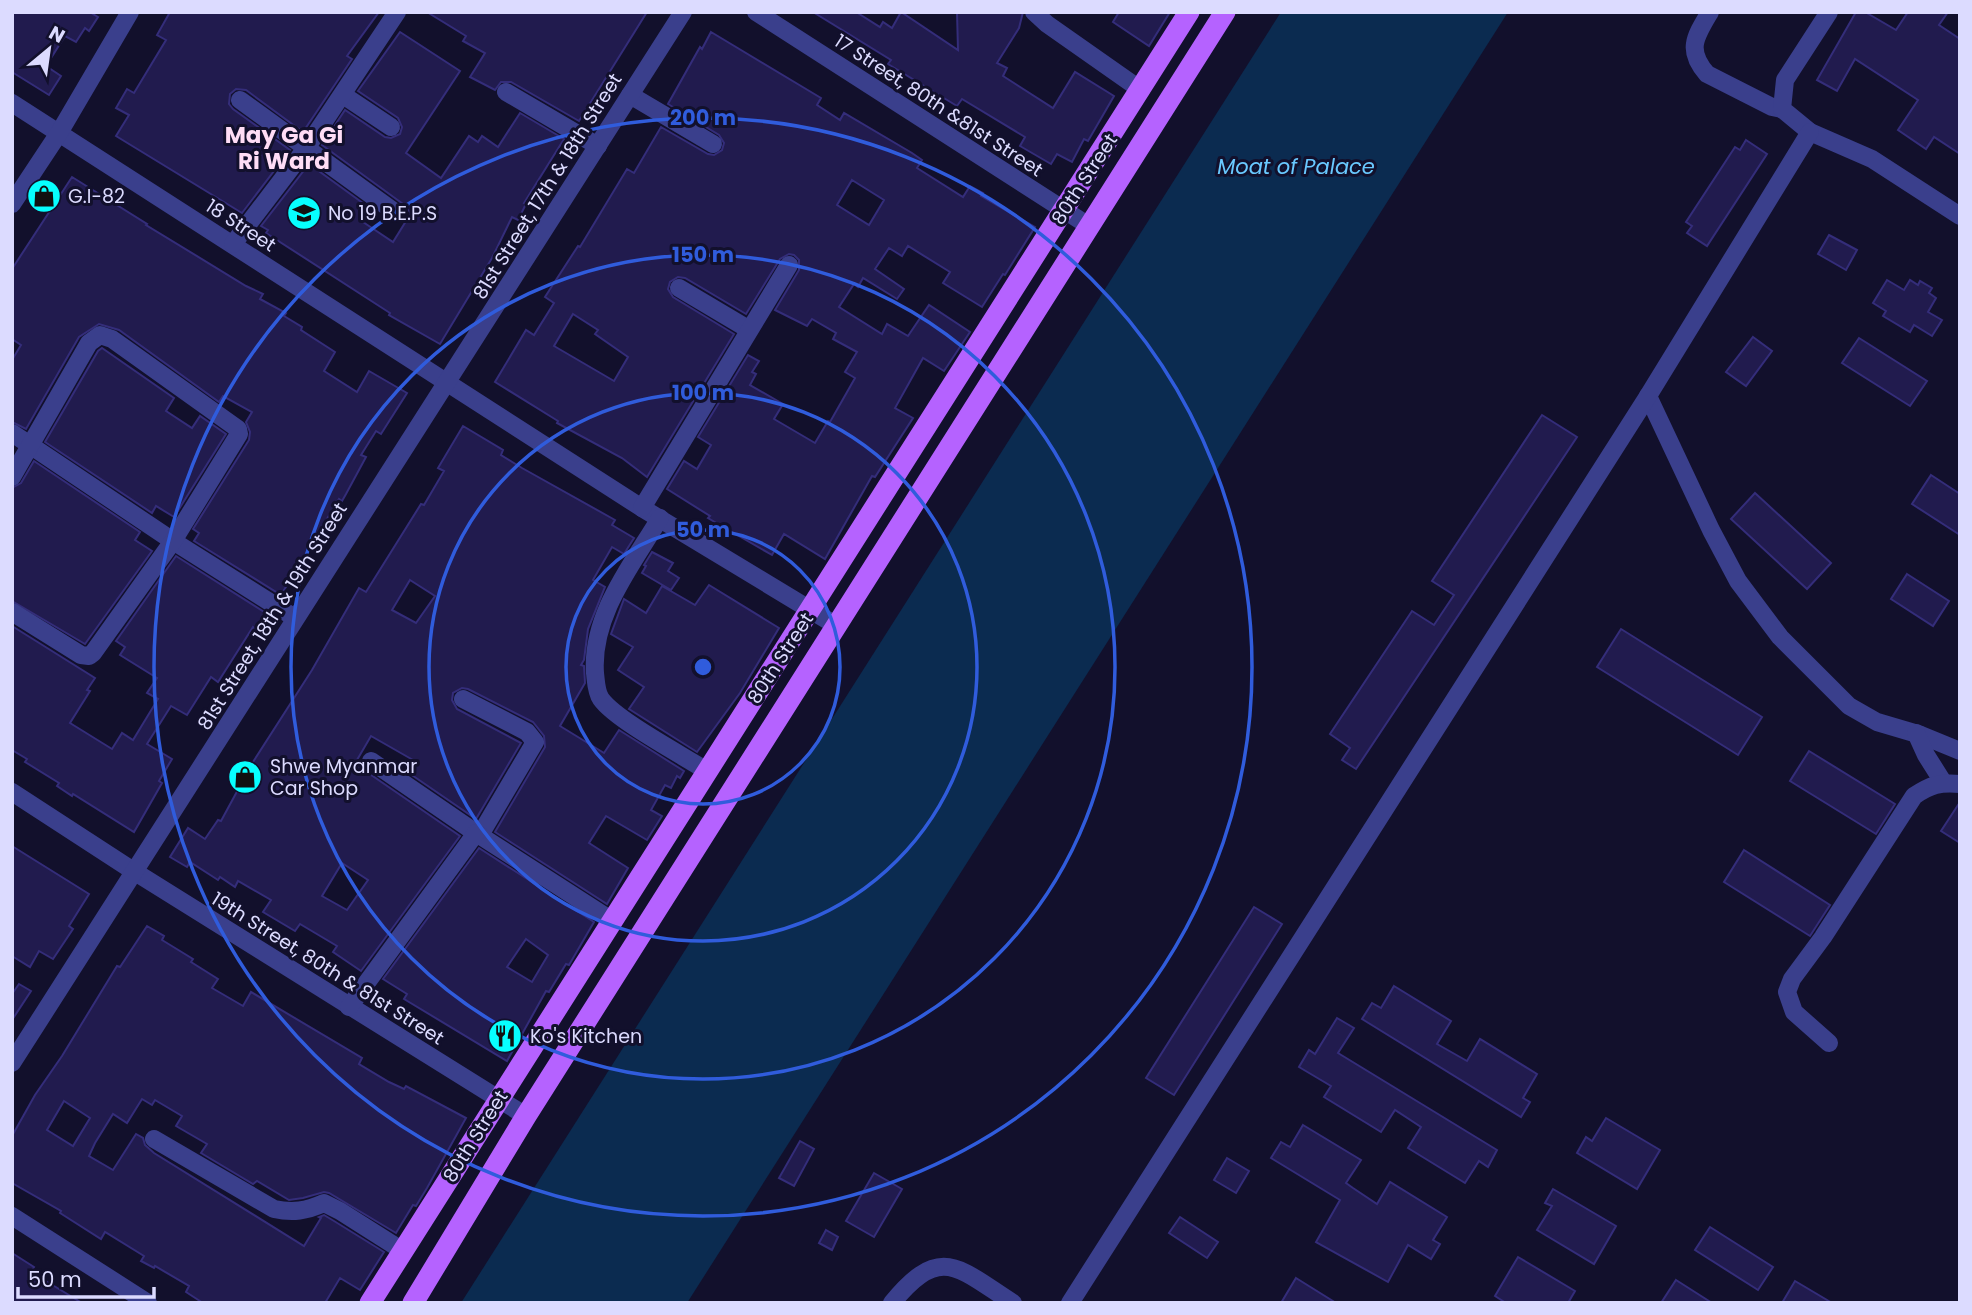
<svg xmlns="http://www.w3.org/2000/svg" width="1972" height="1315" viewBox="0 0 1972 1315" font-family="Poppins,sans-serif">
	<style>
		.water { fill: #0b2b50 }
		.building { fill: #211b4e; stroke: #342d7a; stroke-width: 2; fill-rule: evenodd }
		.lines { fill: none; stroke-linecap: round; stroke-linejoin: round }
		.minor { stroke: #3a3f8c; stroke-width: 18 }
		.major { stroke: #b562ff; stroke-width: 21 }
		.ring { fill: none; stroke: #305cdc; stroke-width: 3.5 }
		.labels { text-anchor: middle; stroke-width: 6; stroke-linejoin: round; paint-order: stroke }
		.street-label { font-size: 19px; fill: #dcdbff; stroke: #12102c }
		.poi-label { font-size: 19px; fill: #dcdbff; stroke: #12102c; text-anchor: start }
		.water-label { font-size: 21px; font-style: italic; fill: #69c9ff; stroke: #12102c }
		.quarter-label { font-size: 23px; font-weight: bold; fill: #ffddf6; stroke: #12102c }
		.centre { fill: #305cdc; stroke: #12102c; stroke-width: 3.5 }
		.ring-label { font-size: 21px; text-anchor: middle; font-weight: bold; fill: #305cdc; stroke: #12102c; stroke-width: 6; stroke-linejoin: round; paint-order: stroke }
	</style>
	<rect width="100%" height="100%" fill="#12102c"/>
	<path class="water" d="M1281,12H1508L687,1303H461Z"/>
	<g class="building">
		<path d="M12,12H95L93,14L98,17L89,31L85,28L76,42L65,36L46,66L61,76L49,95L12,72Z"/>
		<path d="M170,12H379L347,56L352,59L303,132L246,90L236,89L230,94L229,104L233,109L290,150L242,213L116,136L129,115L116,108L127,89L134,93L166,40L157,35Z"/>
		<path d="M427,12H647L579,121L511,82H501L495,90L470,77L485,53L463,41L466,36Z"/>
		<path d="M813,12H856L880,27L883,22L892,28L901,12L958,50L957,12H1023L1019,28L997,63L1007,68L1003,76L1053,108L1075,72L1114,96L1088,141L1084,139L1072,162L1057,154L1051,164L1020,146L1025,137L962,99L957,106L888,64L891,60Z"/>
		<path d="M1119,12H1170L1149,46L1113,22Z"/>
		<path d="M1856,12H1865L1896,30L1908,12H1948L1939,25L1960,39V154L1934,137L1926,149L1898,130L1918,100L1855,59L1837,91L1817,80Z"/>
		<path d="M400,32L460,71L406,153L441,178L469,136L478,142L482,136L498,147L520,113L564,139L524,203L526,204L518,220L512,217L492,258L440,344L389,315L390,313L266,233L268,230L261,226L309,164L371,209L363,222L393,242L411,213L403,204L322,145L345,110L385,137L391,138L400,134L402,127L398,118L358,91Z"/>
		<path d="M711,32L821,98L817,105L840,120L844,113L912,153L922,160L917,168L963,197L970,186L983,193L981,196L1035,227L1005,275L1003,274L982,307L943,283L950,272L908,246L902,256L889,248L875,269L904,289L897,299L863,278L858,287L854,284L839,307L882,334L887,324L908,336L929,305L970,332L944,371L923,358L895,408L913,418L875,477L872,476L825,559L784,534L772,555L725,528L708,518L710,516L667,489L684,461L697,469L711,445L698,437L748,355L759,361L752,372L756,374L750,385L783,404L774,419L815,443L828,421L830,422L855,378L845,372L857,352L833,339L836,333L812,319L807,326L775,310L799,270V260L794,255L789,254L780,259L746,314L685,278L678,277L670,282L668,289L673,297L734,334L647,477L622,458L557,423L558,421L495,382L526,330L534,335L554,303L545,297L554,283L578,246L580,247L627,169L634,173L661,127L708,154L714,155L722,150L724,143L719,135L668,104L700,47L702,49ZM852,180L884,200L869,225L837,205ZM573,314L598,330L595,334L628,357L614,381L554,346Z"/>
		<path d="M1746,140L1767,154L1707,246L1687,233L1692,226L1686,222L1735,147L1740,150Z"/>
		<path d="M72,177L147,224L146,225L246,286L263,294L260,299L286,313L284,316L302,327L301,330L335,352L324,371L357,392L369,371L407,393L381,434L376,431L361,455L366,457L346,494L342,501L339,499L281,595L194,541L199,533L193,529L249,440L250,432L246,422L252,412L223,396L219,402L119,330L99,324L79,337L26,429L12,422V360L21,345L12,339V269Z"/>
		<path d="M1829,235L1857,250L1846,270L1818,254Z"/>
		<path d="M1887,280L1904,290L1910,280L1918,285L1920,281L1932,288L1929,293L1936,298L1928,312L1942,320L1932,336L1914,325L1910,332L1883,316L1886,311L1873,303Z"/>
		<path d="M1753,337L1772,351L1746,386L1726,372Z"/>
		<path d="M1859,338L1927,381L1910,406L1842,363Z"/>
		<path d="M102,348L174,398L166,411L192,428L200,416L226,434L174,517L156,506L152,513L45,442L98,351Z"/>
		<path d="M1542,415L1577,437L1356,769L1342,760L1350,748L1330,734L1412,611L1434,625L1454,595L1432,581Z"/>
		<path d="M463,426L503,450L501,455L522,468L615,520L612,525L634,538L624,554L612,547L593,580L605,587L588,629L584,660L581,665L584,666L585,683L560,726L604,753L619,730L684,771L680,778L677,776L671,788L665,785L651,810L662,816L647,840L606,816L589,843L628,868L607,904L495,832L545,747L544,736L533,722L468,689L462,688L453,693L452,700L457,709L521,743L476,819L406,771L413,760L371,736L357,760L364,770L460,836L361,971L333,952L337,946L300,924L295,931L263,912L271,900L238,881L235,887L220,877L218,880L190,862L187,867L170,857L188,828L205,839L218,820L221,821L253,762L312,670L359,588L366,592L421,504L424,505L444,471L438,468ZM410,580L435,596L416,623L392,610ZM342,863L368,880L347,910L322,896Z"/>
		<path d="M34,461L140,532L135,540L152,551L85,644L12,601V488L21,483Z"/>
		<path d="M1931,475L1960,494V535L1912,504Z"/>
		<path d="M1755,493L1831,563L1807,589L1731,519Z"/>
		<path d="M652,552L673,563L668,571L679,578L671,590L642,573L646,566L644,565Z"/>
		<path d="M176,556L269,615L268,617L271,619L261,633L253,627L218,682L211,677L187,715L171,706L147,744L172,759L159,781L162,783L134,832L73,794L72,796L57,786L59,783L25,762L27,759L12,750V626L95,678L87,690L90,691L70,723L112,749L122,733L133,740L158,699L147,693L157,678L120,655L125,647L116,641Z"/>
		<path d="M1907,574L1949,601L1933,626L1891,599Z"/>
		<path d="M709,585L779,628L740,693L697,752L629,709L644,687L618,670L633,647L611,634L624,599L646,613L662,586L695,605Z"/>
		<path d="M1621,629L1762,717L1738,755L1597,667Z"/>
		<path d="M1809,751L1895,804L1876,834L1790,781Z"/>
		<path d="M1960,802V843L1941,831Z"/>
		<path d="M12,846L89,894L69,926L73,929L53,959L39,951L30,967L12,956Z"/>
		<path d="M479,848L594,922L569,965L566,964L549,992L546,991L507,1061L404,999L407,994L383,979ZM526,939L548,955L532,982L507,967Z"/>
		<path d="M1744,850L1830,905L1810,936L1724,882Z"/>
		<path d="M1254,907L1282,924L1174,1095L1146,1078Z"/>
		<path d="M147,926L164,936L162,940L193,959L191,962L218,979L212,988L243,1006L251,992L362,1058L359,1064L389,1082L404,1089L406,1086L466,1118L427,1188L416,1206L413,1205L396,1233L329,1193L324,1192L303,1198L289,1200L257,1181L253,1184L201,1153L207,1144L176,1126L182,1116L155,1100L152,1105L142,1099L127,1123L113,1114L95,1143L89,1156L113,1170L136,1134L143,1138L145,1145L154,1153L304,1246L321,1218L319,1217L324,1215L334,1221L384,1252L360,1290L340,1278L325,1303H203L186,1292L189,1286L155,1266L154,1268L141,1261L144,1256L105,1232L101,1239L60,1213L61,1211L12,1183V1136L35,1095L62,1056L117,966L120,967ZM64,1101L90,1118L73,1146L47,1130Z"/>
		<path d="M19,984L31,991L12,1020V994Z"/>
		<path d="M1394,986L1451,1021L1437,1044L1467,1061L1480,1039L1537,1074L1523,1098L1530,1102L1521,1117L1362,1019L1372,1003L1381,1008Z"/>
		<path d="M1337,1018L1354,1028L1338,1053L1497,1150L1488,1167L1479,1161L1465,1183L1408,1148L1421,1127L1395,1110L1381,1132L1324,1097L1331,1086L1299,1067L1309,1050L1315,1054Z"/>
		<path d="M1606,1118L1660,1150L1637,1189L1577,1153L1586,1137L1592,1141Z"/>
		<path d="M1303,1125L1361,1160L1346,1183L1353,1188L1377,1204L1390,1182L1447,1217L1433,1240L1440,1244L1431,1259L1408,1245L1388,1282L1316,1242L1340,1200L1271,1158L1281,1142L1290,1147Z"/>
		<path d="M800,1141L814,1149L794,1186L779,1178Z"/>
		<path d="M1227,1158L1249,1171L1236,1193L1214,1180Z"/>
		<path d="M874,1173L902,1189L874,1237L846,1221Z"/>
		<path d="M1553,1189L1616,1226L1594,1264L1537,1230L1552,1206L1545,1203Z"/>
		<path d="M1180,1217L1218,1242L1207,1258L1169,1233Z"/>
		<path d="M1710,1227L1773,1267L1758,1290L1695,1250Z"/>
		<path d="M826,1230L838,1237L832,1250L819,1243Z"/>
		<path d="M12,1253L34,1267L31,1272L82,1303H12Z"/>
		<path d="M1518,1257L1575,1291L1568,1303H1506L1495,1296Z"/>
		<path d="M1296,1278L1336,1303H1281Z"/>
		<path d="M1676,1280L1712,1303H1661Z"/>
		<path d="M1795,1281L1832,1303H1782Z"/>
	</g>
	<g class="lines">
		<g class="minor">
			<path d="M756,12L1089,226"/>
			<path d="M1034,12L1047,24L1141,90"/>
			<path d="M1710,12C1695,37 1686,50 1707,74L1772,107L1782,109"/>
			<path d="M1829,12L1785,80L1782,109L1810,132L1872,159L1960,216"/>
			<path d="M506,92L598,146"/>
			<path d="M343,95L391,127"/>
			<path d="M630,95L713,144"/>
			<path d="M240,100L396,213"/>
			<path d="M12,103L642,508L837,626"/>
			<path d="M12,204L59,133L130,12"/>
			<path d="M233,244L307,147L397,12"/>
			<path d="M679,288L748,329"/>
			<path d="M1648,396L1711,530L1738,581L1780,637L1849,706L1877,722L1921,735L1960,751"/>
			<path d="M12,433L173,541L295,618"/>
			<path d="M12,477L89,343L100,335L112,339L238,429L239,434L173,541L93,653L89,656L81,655L12,612"/>
			<path d="M642,508L789,265"/>
			<path d="M660,518C632,565 591,615 595,673C596,681 596,692 601,699C616,720 682,755 707,771"/>
			<path d="M463,699L527,732L535,742L480,835"/>
			<path d="M1916,733L1926,755L1943,782"/>
			<path d="M371,761L476,833L611,920"/>
			<path d="M12,792L135,872L526,1116"/>
			<path d="M349,1007L476,833"/>
			<path d="M1829,1043L1794,1012L1787,992L1792,979L1823,937L1914,796C1930,785 1940,782 1960,784"/>
			<path d="M12,1063L683,12"/>
			<path d="M154,1139L274,1209C293,1213 306,1211 324,1203L340,1211L403,1251"/>
			<path d="M12,1216L148,1303"/>
			<path d="M892,1303C941,1243 958,1268 1013,1303"/>
			<path d="M1070,1303L1648,396L1810,132"/>
		</g>
		<g class="major">
			<path d="M370,1303L1189,12"/>
			<path d="M413,1303L526,1116L1225,12"/>
		</g>
	</g>
	<g class="ring">
		<circle cx="703" cy="667" r="137"/>
		<circle cx="703" cy="667" r="274"/>
		<circle cx="703" cy="667" r="412"/>
		<circle cx="703" cy="667" r="549"/>
	</g>
	<defs>
		<g id="shop-disc" transform="scale(1.75)"><circle r="9.5" fill="#07ffff" stroke="#12102c"/><path d="M-5-2.5h2.3a2.7 3.5 0 0 1 5.4 0H5L5.5 6h-11ZM-1.5-2.5h3a1.5 2.3 0 0 0-3 0Z" fill="#111"/></g>
		<g id="school-disc" transform="scale(1.75)"><circle r="9.5" fill="#07ffff" stroke="#12102c"/><path d="M0-5L7-2L0 1L-7-2ZM-4 1L0 2.5L4 1V4Q0 6-4 4Z" fill="#111"/></g>
		<g id="restaurant-disc" transform="scale(1.75)"><circle r="9.5" fill="#07ffff" stroke="#12102c"/><path d="M-5-6h1v4h1v-4h1v4h1v-4h1v5L-1.5 .5V6h-2V.5L-5-1ZM5-6V6H3V1.5H1.5Q1.5-4 5-6Z" fill="#111"/></g>
	</defs>
	<g fill-rule="evenodd">
		<use href="#shop-disc" x="44" y="196"/>
		<use href="#school-disc" x="304" y="213"/>
		<use href="#shop-disc" x="245" y="777"/>
		<use href="#restaurant-disc" x="505" y="1036"/>
	</g>
	<g class="labels">
		<g class="street-label">
			<text transform="translate(939 105) rotate(33)" y="7">17 Street, 80th &amp;81st Street</text>
			<text transform="translate(1084 179) rotate(-57)" y="7">80th Street</text>
			<text transform="translate(547 186) rotate(-58)" y="7">81st Street, 17th &amp; 18th Street</text>
			<text transform="translate(241 225) rotate(33)" y="7">18 Street</text>
			<text transform="translate(272 616) rotate(-58)" y="7">81st Street, 18th &amp; 19th Street</text>
			<text transform="translate(780 658) rotate(-57)" y="7">80th Street</text>
			<text transform="translate(328 968) rotate(32)" y="7">19th Street, 80th &amp; 81st Street</text>
			<text transform="translate(475 1136) rotate(-58)" y="7">80th Street</text>
		</g>
		<g class="poi-label">
			<text x="68" y="203">G.I-82</text>
			<text x="328" y="220">No 19 B.E.P.S</text>
			<text x="270" y="773">Shwe Myanmar<tspan x="270" dy="22">Car Shop</tspan></text>
			<text x="530" y="1043">Ko's Kitchen</text>
		</g>
		<g class="water-label">
			<text x="1296" y="174">Moat of Palace</text>
		</g>
		<g class="quarter-label">
			<text x="284" y="143">May Ga Gi<tspan x="284" dy="26">Ri Ward</tspan></text>
		</g>
	</g>
	<circle cx="703" cy="667" r="10" class="centre"/>
	<g class="ring-label">
		<text x="703" y="125">200 m</text>
		<text x="703" y="262">150 m</text>
		<text x="703" y="400">100 m</text>
		<text x="703" y="537">50 m</text>
	</g>
	<rect width="1972" height="1315" fill="none" stroke="#dcdbff" stroke-width="28"/>
	<g transform="translate(49 49) rotate(29)" stroke="#12102c" stroke-width="5" paint-order="stroke">
	<path d="M0-5L12 26L0 18L-12 26Z" fill="#dcdbff"/>
	<text y="-10" font-size="19" font-weight="bold" text-anchor="middle" fill="#dcdbff">N</text>
	</g>
	<path d="M18 1287v10h136v-10" fill="none" stroke="#dcdbff" stroke-width="3.5"/>
	<text x="28" y="1287" font-size="21" fill="#dcdbff" stroke="#12102c" stroke-width="5" paint-order="stroke">50 m</text>
</svg>
